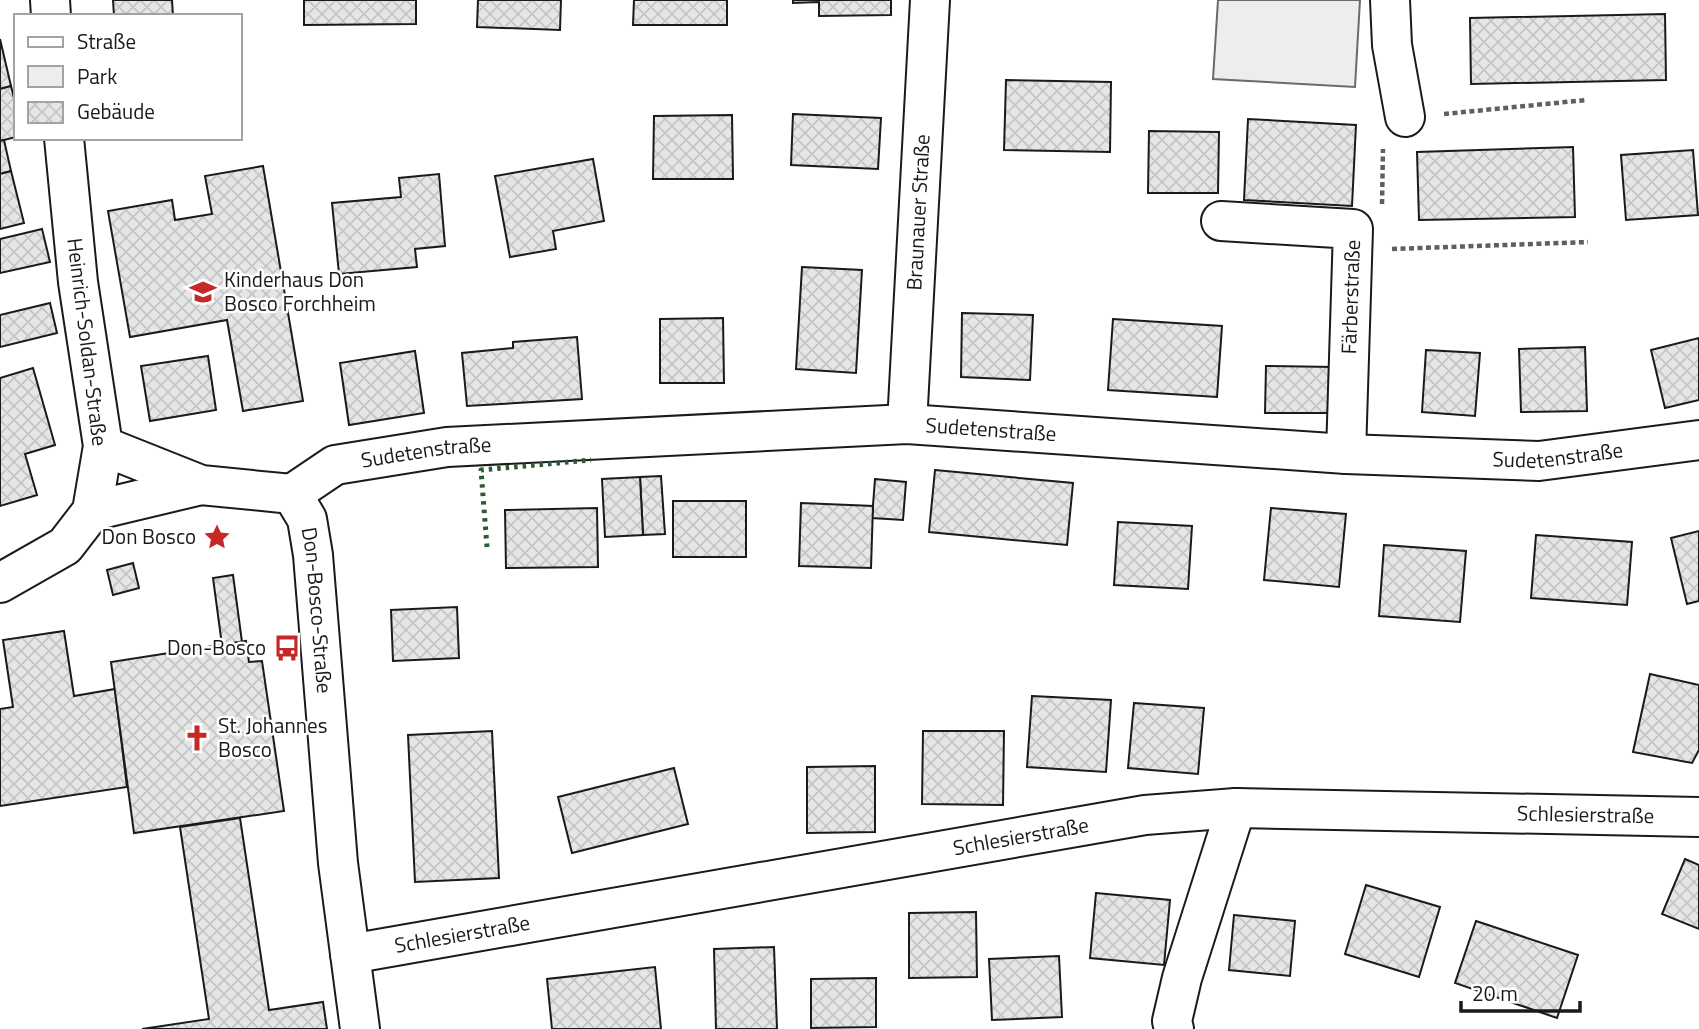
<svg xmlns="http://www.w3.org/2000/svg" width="1699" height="1029" viewBox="0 0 1699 1029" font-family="'Titillium Web',sans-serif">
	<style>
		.green { fill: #ededed; stroke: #6a6a6a; stroke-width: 2 }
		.building { fill: url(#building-cross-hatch); stroke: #1a1a1a; stroke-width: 2 }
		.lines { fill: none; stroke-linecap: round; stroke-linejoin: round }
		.minor-casing { stroke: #1a1a1a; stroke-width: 42 }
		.path { stroke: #5f5f5f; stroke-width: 4.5; stroke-dasharray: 5 3.5; stroke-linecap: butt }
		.minor { stroke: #fff; stroke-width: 38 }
		.hedge { stroke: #2b5a34; stroke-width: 5; stroke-dasharray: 3.5 5; stroke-linecap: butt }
		.labels { text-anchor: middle; stroke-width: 5; stroke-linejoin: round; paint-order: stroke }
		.street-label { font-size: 21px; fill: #1a1a1a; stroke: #fff }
		.poi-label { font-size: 21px; fill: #1a1a1a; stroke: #fff; text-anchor: start }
	</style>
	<defs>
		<pattern id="building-cross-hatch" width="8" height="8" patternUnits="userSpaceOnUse" patternTransform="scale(1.75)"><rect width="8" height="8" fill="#e6e6e6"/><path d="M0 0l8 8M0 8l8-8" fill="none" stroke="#c5c5c5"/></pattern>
	</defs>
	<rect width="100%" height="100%" fill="#fff"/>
	<path class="green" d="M1218,0H1360L1355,87L1213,79Z"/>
	<g class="building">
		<path d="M113,0H172L173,16H114Z"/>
		<path d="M304,0H416V24L304,25Z"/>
		<path d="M478,0H561L560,30L477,27Z"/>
		<path d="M634,0H727V25H633Z"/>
		<path d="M793,0H891V15L819,16V2L793,3Z"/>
		<path d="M1665,14L1666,80L1471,84L1470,18Z"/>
		<path d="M0,39L11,86L0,89Z"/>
		<path d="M1006,80L1111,82L1110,152L1004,150Z"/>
		<path d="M11,86L16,106V137L0,141V89Z"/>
		<path d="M793,114L881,118L878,169L791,165Z"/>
		<path d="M732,115L733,179H653L654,116Z"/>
		<path d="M1248,119L1356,125L1352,206L1244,200Z"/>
		<path d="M1149,131L1219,132L1218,193H1148Z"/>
		<path d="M4,140L11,171L0,174V141Z"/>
		<path d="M1573,147L1575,217L1419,220L1417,152Z"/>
		<path d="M1693,150L1698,215L1626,220L1621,155Z"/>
		<path d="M593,159L604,221L553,231L556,249L510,257L495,176Z"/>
		<path d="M263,166L303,401L243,411L227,320L130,337L108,211L172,200L175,220L212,214L205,176Z"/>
		<path d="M11,171L24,223L0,229V174Z"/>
		<path d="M439,174L445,246L415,249L417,267L339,274L332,203L401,197L399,178Z"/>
		<path d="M42,229L50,262L0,273V239Z"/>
		<path d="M802,267L862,270L856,373L796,369Z"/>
		<path d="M50,303L57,333L0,347V315Z"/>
		<path d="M962,313L1033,315L1030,380L961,377Z"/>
		<path d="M723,318L724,383H660V319Z"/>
		<path d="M1113,319L1222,326L1217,397L1108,390Z"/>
		<path d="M577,337L582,399L467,406L462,353L513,348V342Z"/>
		<path d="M1699,338V400L1665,408L1651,350Z"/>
		<path d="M1585,347L1587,411L1521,412L1519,349Z"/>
		<path d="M1426,350L1480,353L1475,416L1422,412Z"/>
		<path d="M415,351L424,413L349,425L340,363Z"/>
		<path d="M208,356L216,410L150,421L141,366Z"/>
		<path d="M1266,366L1335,367V413H1265Z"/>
		<path d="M33,368L55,445L25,454L37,495L0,506V378Z"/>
		<path d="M935,470L1073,483L1067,545L929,532Z"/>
		<path d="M661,476L665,534L643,535L640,477Z"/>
		<path d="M640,477L643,535L605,537L602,479Z"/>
		<path d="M875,479L906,482L903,520L872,518Z"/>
		<rect x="673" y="501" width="73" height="56"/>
		<path d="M801,503L873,506L871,568L799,566Z"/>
		<path d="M597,508L598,567L506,568L505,510Z"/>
		<path d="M1271,508L1346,514L1339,587L1264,580Z"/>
		<path d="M1118,522L1192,526L1188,589L1114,585Z"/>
		<path d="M1699,531V601L1687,604L1671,538Z"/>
		<path d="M1536,535L1632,542L1627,605L1531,598Z"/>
		<path d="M1384,545L1466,551L1460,622L1379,616Z"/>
		<path d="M133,563L139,588L113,595L107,570Z"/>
		<path d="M233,575L242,642L222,645L213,578Z"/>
		<path d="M457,607L459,658L393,661L391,610Z"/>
		<path d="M64,631L74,696L115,689L127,787L0,806V709L13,707L3,640Z"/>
		<path d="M246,641L249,662L262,661L284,811L134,833L111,662Z"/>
		<path d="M1650,674L1699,685V750L1692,763L1633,752Z"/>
		<path d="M1032,696L1111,700L1106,772L1027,767Z"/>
		<path d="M1134,703L1204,708L1198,774L1128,768Z"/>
		<path d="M492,731L499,878L415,882L408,735Z"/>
		<path d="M923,731H1004L1003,805L922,804Z"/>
		<path d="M875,766V832L807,833V767Z"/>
		<path d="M674,768L688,824L572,853L558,797Z"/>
		<path d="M240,818L269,1010L323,1002L327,1029H142L209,1019L180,827Z"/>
		<path d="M1685,859L1699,865V929L1662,914Z"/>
		<path d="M1366,885L1440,907L1419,977L1345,954Z"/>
		<path d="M1096,893L1170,900L1164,965L1090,958Z"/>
		<path d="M976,912L977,977L909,978V913Z"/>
		<path d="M1234,915L1295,921L1290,976L1229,970Z"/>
		<path d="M1476,921L1578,955L1557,1018L1455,983Z"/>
		<path d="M774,947L777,1029H716L714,949Z"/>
		<path d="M1059,956L1062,1017L992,1020L989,959Z"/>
		<path d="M655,967L661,1029H552L547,979Z"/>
		<path d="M876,978V1027L811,1028V979Z"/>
	</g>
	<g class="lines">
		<g class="minor-casing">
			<g id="minor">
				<path d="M50,0L51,16"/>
				<path d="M1390,0L1392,45L1405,117"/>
				<path d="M1221,221L1353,229L1346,454"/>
				<path id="s1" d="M907,424L930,0"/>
				<path d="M103,446L201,485L292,494"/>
				<path id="s2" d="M292,494L335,465L447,447L907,424L1346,454L1539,461L1699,440"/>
				<path id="s3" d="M292,494L307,519L313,555L338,863L360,1029"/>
				<path d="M92,511L201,485"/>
				<path d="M0,583L65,546L92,511L103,446L78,282L64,138"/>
				<path id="s4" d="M350,954L1145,815L1236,808L1699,817"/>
				<path d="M1174,1029L1172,1021L1182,978L1236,808"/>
			</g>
		</g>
		<g class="path">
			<path d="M1444,114L1586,100"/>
			<path d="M1382,204L1383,149"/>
			<path d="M1392,249L1588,242"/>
		</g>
		<use href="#minor" class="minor"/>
		<path class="hedge" d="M487,547L481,470L591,460"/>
	</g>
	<defs>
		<g id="school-bare" transform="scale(2.1)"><path d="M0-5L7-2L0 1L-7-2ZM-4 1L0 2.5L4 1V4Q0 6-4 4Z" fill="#c62828" stroke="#fff" stroke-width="2.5" paint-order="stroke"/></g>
		<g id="sight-bare" transform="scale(2.1)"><path d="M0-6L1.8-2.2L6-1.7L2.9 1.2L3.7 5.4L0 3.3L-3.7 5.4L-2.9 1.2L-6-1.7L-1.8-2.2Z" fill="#c62828" stroke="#fff" stroke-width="2.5" paint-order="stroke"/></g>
		<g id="bus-bare" transform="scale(2.1)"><path d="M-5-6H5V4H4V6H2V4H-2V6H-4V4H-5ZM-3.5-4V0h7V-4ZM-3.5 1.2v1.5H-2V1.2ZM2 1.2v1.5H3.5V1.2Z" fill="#c62828" stroke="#fff" stroke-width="2.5" paint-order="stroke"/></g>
		<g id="church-bare" transform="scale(2.1)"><path d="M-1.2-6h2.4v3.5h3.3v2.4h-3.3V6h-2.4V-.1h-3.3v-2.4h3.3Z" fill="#c62828" stroke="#fff" stroke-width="2.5" paint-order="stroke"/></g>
	</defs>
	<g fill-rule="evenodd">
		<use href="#school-bare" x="203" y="292"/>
		<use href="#sight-bare" x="217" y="537"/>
		<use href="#bus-bare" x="287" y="648"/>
		<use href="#church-bare" x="197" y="738"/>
	</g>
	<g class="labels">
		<g class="street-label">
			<text dy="7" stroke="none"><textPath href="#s1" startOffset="212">Braunauer Straße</textPath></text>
			<text transform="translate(1351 297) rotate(-88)" y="7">Färberstraße</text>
			<text transform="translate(87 342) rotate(83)" y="7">Heinrich-Soldan-Straße</text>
			<text dy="7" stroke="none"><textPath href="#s2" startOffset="710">Sudetenstraße</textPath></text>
			<text dy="7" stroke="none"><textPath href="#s2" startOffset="144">Sudetenstraße</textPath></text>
			<text dy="7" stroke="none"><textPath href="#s2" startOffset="1278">Sudetenstraße</textPath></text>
			<text dy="7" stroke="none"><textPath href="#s3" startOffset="121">Don-Bosco-Straße</textPath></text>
			<text dy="7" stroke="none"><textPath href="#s4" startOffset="1248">Schlesierstraße</textPath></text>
			<text dy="7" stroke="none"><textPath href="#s4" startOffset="681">Schlesierstraße</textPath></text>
			<text dy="7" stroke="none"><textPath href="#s4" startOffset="114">Schlesierstraße</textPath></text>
		</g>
		<g class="poi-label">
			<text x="224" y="287">Kinderhaus Don<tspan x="224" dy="24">Bosco Forchheim</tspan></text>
			<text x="196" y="544" text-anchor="end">Don Bosco</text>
			<text x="266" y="655" text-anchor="end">Don-Bosco</text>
			<text x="218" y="733">St. Johannes<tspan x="218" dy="24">Bosco</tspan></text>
		</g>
	</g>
	<rect x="14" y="14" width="228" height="126" fill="#ffffff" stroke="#a3a3a3" stroke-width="2"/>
	<rect x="28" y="37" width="35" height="10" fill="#ffffff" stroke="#a3a3a3" stroke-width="2"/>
	<text x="77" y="49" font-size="21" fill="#1a1a1a">Straße</text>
	<rect x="28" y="66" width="35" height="21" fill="#ededed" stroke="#a3a3a3" stroke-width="2"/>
	<text x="77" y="84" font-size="21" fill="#1a1a1a">Park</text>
	<rect x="28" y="102" width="35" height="21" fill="url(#building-cross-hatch)" stroke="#a3a3a3" stroke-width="2"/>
	<text x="77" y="119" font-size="21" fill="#1a1a1a">Gebäude</text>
	<path d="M1461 1001v10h119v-10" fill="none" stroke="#1a1a1a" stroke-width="3.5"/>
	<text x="1472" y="1001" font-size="21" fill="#1a1a1a" stroke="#ffffff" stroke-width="5" paint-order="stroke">20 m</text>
</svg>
